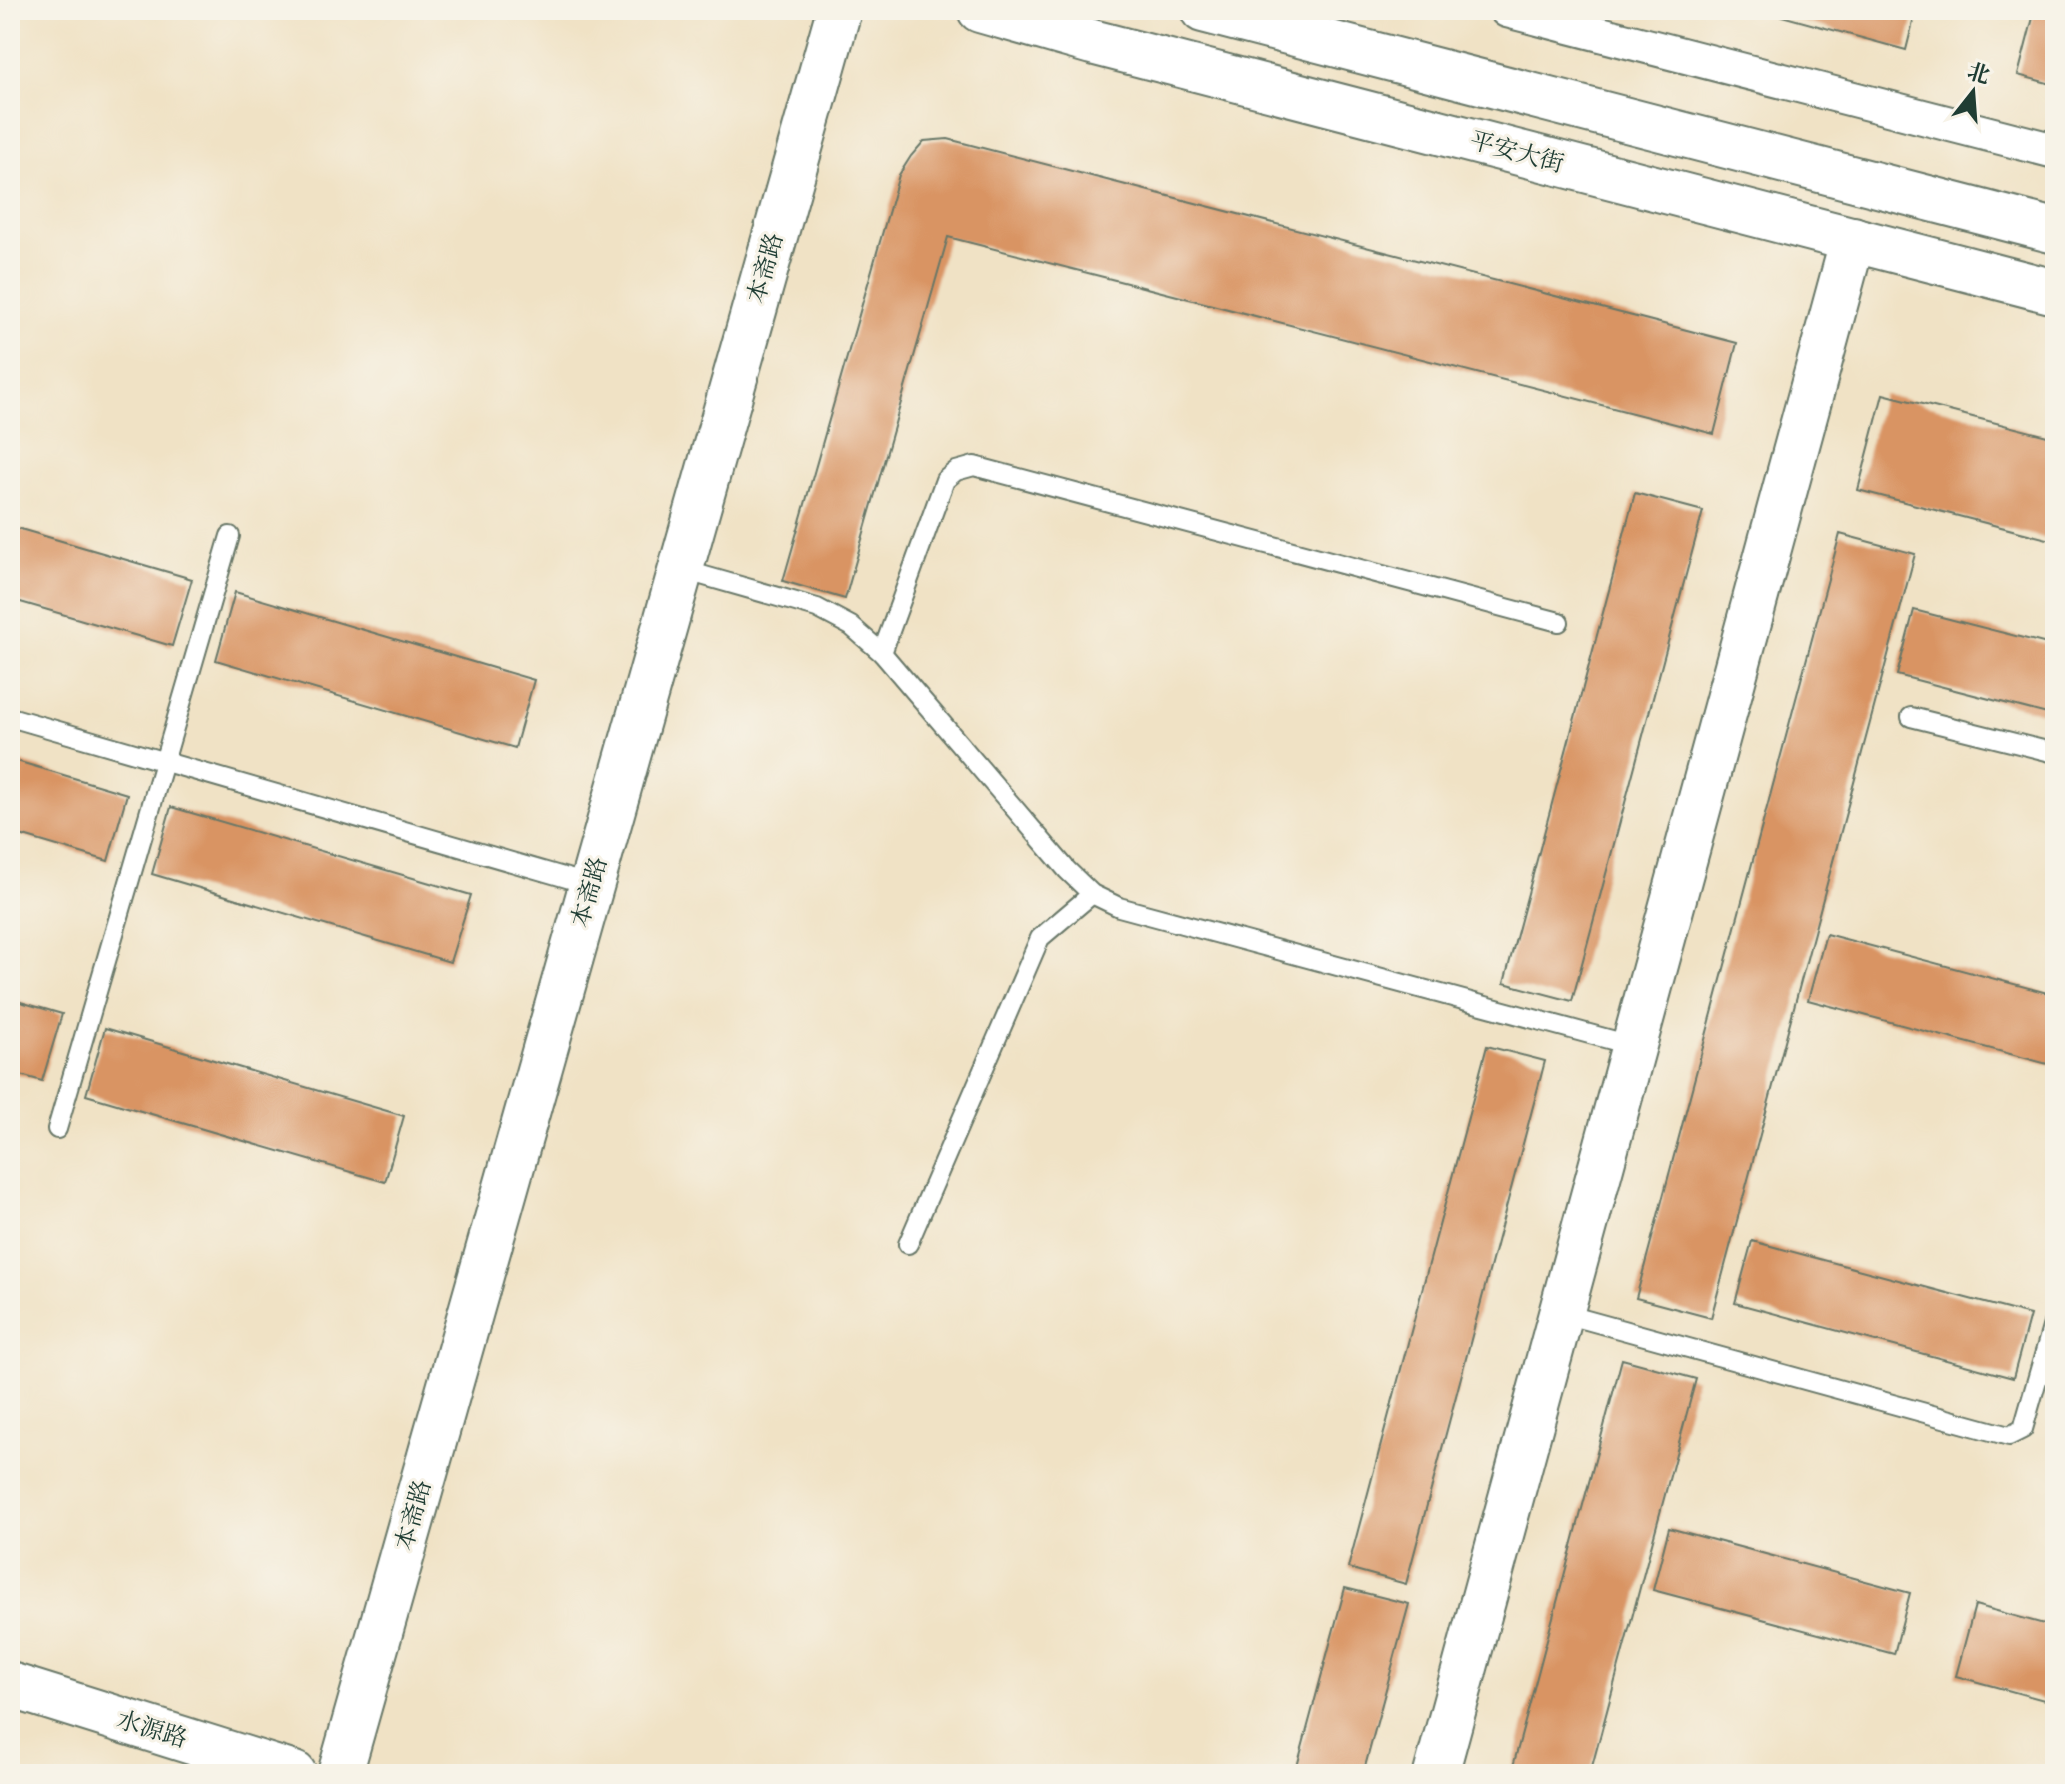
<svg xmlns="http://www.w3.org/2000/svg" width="2065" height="1784" viewBox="0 0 2065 1784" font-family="'IM FELL French Canon','Noto Serif SC',serif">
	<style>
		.building { fill: #d99463 }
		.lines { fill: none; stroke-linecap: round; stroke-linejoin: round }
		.service-casing { stroke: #687767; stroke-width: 22 }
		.minor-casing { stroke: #687767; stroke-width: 38 }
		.tertiary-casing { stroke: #687767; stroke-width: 48 }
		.secondary-casing { stroke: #687767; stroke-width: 48 }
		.service { stroke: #fff; stroke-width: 18 }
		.minor { stroke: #fff; stroke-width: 34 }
		.tertiary { stroke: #fff; stroke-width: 44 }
		.secondary { stroke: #fff; stroke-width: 44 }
		.labels { text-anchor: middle; stroke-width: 6; stroke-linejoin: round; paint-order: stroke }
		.street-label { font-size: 24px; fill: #1f3d34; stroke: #f7f3e8 }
	</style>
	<rect width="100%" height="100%" fill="#f7f3e8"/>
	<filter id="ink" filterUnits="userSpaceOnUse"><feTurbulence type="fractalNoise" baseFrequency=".0125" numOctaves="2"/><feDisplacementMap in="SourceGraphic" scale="16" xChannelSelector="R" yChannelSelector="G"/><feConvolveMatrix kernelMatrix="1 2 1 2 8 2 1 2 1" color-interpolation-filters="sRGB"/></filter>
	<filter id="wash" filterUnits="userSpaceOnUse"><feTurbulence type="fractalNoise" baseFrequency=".006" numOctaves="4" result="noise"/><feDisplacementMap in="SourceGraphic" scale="32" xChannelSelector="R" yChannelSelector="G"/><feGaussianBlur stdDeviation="1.8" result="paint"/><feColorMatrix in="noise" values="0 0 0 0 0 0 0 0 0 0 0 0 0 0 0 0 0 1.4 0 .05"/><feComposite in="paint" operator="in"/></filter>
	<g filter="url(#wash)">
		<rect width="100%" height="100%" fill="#f0e2c5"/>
		<g id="blocks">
			<g class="building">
				<path d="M1760,10H1916L1906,50Z"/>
				<path d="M2035,10H2055V85L2018,75Z"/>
				<path d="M948,139L1737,343L1714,434L948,237L845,599L783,581L899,175L911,156L924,141Z"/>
				<path d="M1883,394L2055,438V541L1858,490Z"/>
				<path d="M1635,493L1703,511L1572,1001L1504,983Z"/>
				<path d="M10,526L192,579L172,646L10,599Z"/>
				<path d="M1840,534L1915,554L1711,1318L1636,1298Z"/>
				<path d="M235,592L534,680L515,748L216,660Z"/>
				<path d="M1914,610L2055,646V716L1897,675Z"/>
				<path d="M10,759L127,794L108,861L10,832Z"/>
				<path d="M171,807L471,895L450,962L152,874Z"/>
				<path d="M1826,934L2055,995V1066L1808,1000Z"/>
				<path d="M10,999L62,1014L42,1081L10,1072Z"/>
				<path d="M105,1028L404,1116L385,1182L86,1095Z"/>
				<path d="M1487,1046L1545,1061L1406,1584L1348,1568Z"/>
				<path d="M1752,1241L2030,1315L2013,1378L1735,1303Z"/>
				<path d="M1622,1359L1696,1379L1590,1774H1511Z"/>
				<path d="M1669,1528L1910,1593L1894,1654L1653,1590Z"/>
				<path d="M1345,1588L1409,1604L1363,1774H1295Z"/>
				<path d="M1975,1605L2055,1627V1703L1956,1676Z"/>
			</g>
		</g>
	</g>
	<g filter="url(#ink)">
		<use href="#blocks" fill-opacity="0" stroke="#687767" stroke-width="2"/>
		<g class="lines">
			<g class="service-casing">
				<g id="service">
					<path d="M680,569L817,608L851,626L882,653L1067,870L1092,894L1119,907L1634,1046"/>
					<path d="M882,653L945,480L956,471L974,466L1559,622"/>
					<path d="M10,717L591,885"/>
					<path d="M1911,717L2055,753"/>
					<path d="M57,1129L230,536"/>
					<path d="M908,1244L1040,938L1092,894"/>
					<path d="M1561,1313L2009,1436L2023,1429L2055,1317"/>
				</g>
			</g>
			<g class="minor-casing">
				<path id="minor" d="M1507,10L2055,151"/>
			</g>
			<g class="tertiary-casing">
				<g id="tertiary">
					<path d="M10,1685L294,1774"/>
					<path d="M340,1774L839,10"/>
					<path d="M1436,1774L1853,239"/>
				</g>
			</g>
			<g class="secondary-casing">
				<g id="secondary">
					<path d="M980,10L1092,42L2055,292"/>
					<path d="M1203,10L2055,231"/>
				</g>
			</g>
			<use href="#service" class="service"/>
			<use href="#minor" class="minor"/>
			<use href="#tertiary" class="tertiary"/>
			<use href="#secondary" class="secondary"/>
		</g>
	</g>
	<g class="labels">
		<g class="street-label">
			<text transform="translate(1517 152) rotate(15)" y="8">平安大街</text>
			<text transform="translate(765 268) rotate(-74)" y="8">本斋路</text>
			<text transform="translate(589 892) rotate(-74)" y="8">本斋路</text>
			<text transform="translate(413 1515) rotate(-74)" y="8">本斋路</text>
			<text transform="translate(152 1729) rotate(17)" y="8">水源路</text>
		</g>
	</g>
	<rect width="2065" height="1784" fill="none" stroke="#f7f3e8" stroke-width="40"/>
	<g transform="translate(1973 92) rotate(17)" stroke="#f7f3e8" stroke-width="6" paint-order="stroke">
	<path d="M0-6L14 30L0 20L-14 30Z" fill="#1f3d34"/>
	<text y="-12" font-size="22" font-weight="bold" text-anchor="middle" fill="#1f3d34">北</text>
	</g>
</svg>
